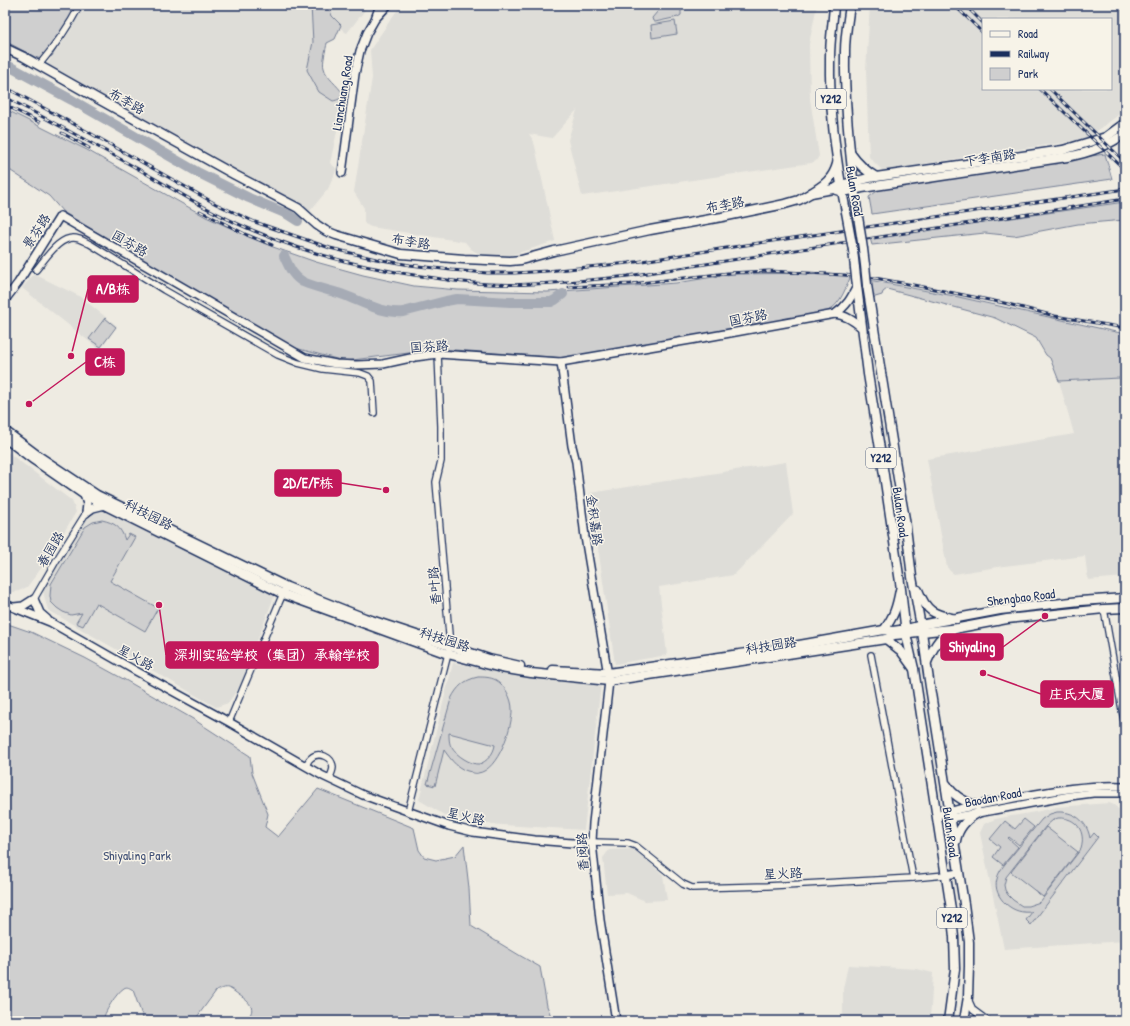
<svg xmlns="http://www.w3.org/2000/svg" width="1130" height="1026" viewBox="0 0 1130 1026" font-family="'Patrick Hand','LXGW WenKai TC',sans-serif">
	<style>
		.built { fill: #deddd8; fill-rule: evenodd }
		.green { fill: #cfcfcf; stroke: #757f96; fill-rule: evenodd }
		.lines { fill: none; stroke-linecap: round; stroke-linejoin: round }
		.river { stroke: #a6abb5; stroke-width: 10 }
		.minor-casing { stroke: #1b2f5e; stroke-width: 8 }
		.tertiary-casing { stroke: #1b2f5e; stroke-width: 10 }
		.secondary-casing { stroke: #1b2f5e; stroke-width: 11 }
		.primary-casing { stroke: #1b2f5e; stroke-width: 11 }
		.minor { stroke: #f7f3e8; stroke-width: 5.5 }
		.tertiary { stroke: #f7f3e8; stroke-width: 7 }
		.secondary { stroke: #f7f3e8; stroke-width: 8 }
		.primary { stroke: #f7f3e8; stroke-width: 8 }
		.rail-casing { stroke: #1b2f5e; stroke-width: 3 }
		.rail { stroke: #f7f3e8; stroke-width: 1.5; stroke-dasharray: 4.5; stroke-linecap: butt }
		.primary-bridge-casing { stroke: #1b2f5e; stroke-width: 11; stroke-linecap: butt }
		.primary-bridge { stroke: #f7f3e8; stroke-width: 8 }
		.labels { text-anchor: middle; stroke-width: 3; stroke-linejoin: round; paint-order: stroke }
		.shield { fill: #f7f3e8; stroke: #5d6a87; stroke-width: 1 }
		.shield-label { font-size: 12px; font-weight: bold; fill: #1b2f5e }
		.street-label { font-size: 13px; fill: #1b2f5e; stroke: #f7f3e8 }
		.park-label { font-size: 13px; fill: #3f4f75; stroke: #f7f3e8 }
		.leader { fill: none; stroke: #c2185b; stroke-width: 1.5 }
		.callout-dot { fill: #c2185b; stroke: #f7f3e8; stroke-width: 1.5 }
		.callout { fill: #c2185b; stroke: #c2185b; stroke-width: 1.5 }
		.callout-label { font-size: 14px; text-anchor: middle; font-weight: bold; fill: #fff }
	</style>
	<rect width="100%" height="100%" fill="#eeebe2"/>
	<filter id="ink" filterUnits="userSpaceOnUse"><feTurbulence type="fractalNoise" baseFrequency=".025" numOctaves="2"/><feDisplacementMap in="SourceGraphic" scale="8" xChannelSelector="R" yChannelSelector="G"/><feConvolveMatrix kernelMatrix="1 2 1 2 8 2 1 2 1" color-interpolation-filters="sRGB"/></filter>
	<g filter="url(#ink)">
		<g class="built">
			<path d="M83,5H324L314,61L341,94L344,107L340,118L330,163L337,169L328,189L310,211L47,64L71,30Z"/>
			<path d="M325,5H369L347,33L345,32L331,20Z"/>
			<path d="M401,5H817L809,44L810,99L819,156L816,161L811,163L582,196L568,140L577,110L552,138L529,134L533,140L535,146L555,241L506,257L479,254L471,249L465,242L371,227L365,224L364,222V208L354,192L372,78L370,50L391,19Z"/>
			<path d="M870,5H1125V110L1085,140L997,152L883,171L869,157L866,70ZM983,19H1111V89H983Z"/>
			<path d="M34,274L79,296L117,326L100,350L22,288Z"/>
			<path d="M1120,378L1125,379V577L1088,580L1085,556L1004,566L954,574L950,571L947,567L927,459L1074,434L1059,381Z"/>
			<path d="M5,450L72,501L76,512L46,562L27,587L19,591L9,593L5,592Z"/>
			<path d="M786,462L793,514L734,575L659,587L667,655L615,664L590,493Z"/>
			<path d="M103,511L275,594L240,686L228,703L216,707L48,610L45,600L43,590L89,515L95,512Z"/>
			<path d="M453,663L530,675L601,683L584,830L487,824L446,816L419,800Z"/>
			<path d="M1109,803L1114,805L1122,812L1125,818V941L1004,949L980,833L984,824L995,819L1035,812L1057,807Z"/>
			<path d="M632,849L643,856L663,875L667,900L645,901L627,893L607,894L603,858L609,850Z"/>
			<path d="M848,965L917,969L933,973L931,1007L929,1021H843V989Z"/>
		</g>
		<g class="green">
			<path d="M5,5H78L73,21L52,56L44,60L35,57L5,41Z"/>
			<path d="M311,5H328L332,16L341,25L335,39L327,43C326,49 322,63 324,68C326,78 338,85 343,94C341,99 338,100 333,101L319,92L307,70L313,42Z"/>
			<path d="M663,5H681V15L678,17L655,22L653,21L652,18Z"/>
			<path d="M675,21L677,34L652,38L651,25Z"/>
			<path d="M5,109L87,150L206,217L273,247L316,262L363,275L414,286L458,290L547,292L676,283L732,274L827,273L847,275L850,278C844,292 840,305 826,312C821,314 815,314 810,316L565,358L441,349L344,361L288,346L63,212L49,196L5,167Z"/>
			<path d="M1105,154L1112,179L872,214L869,197L884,186Z"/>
			<path d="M1125,202V220L1078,224L1014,236L985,233L872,245L870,238Z"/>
			<path d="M869,280L954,296L1125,334V379L1120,378L1059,381L1050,358L1046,355L1036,338L995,318L887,289L883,292L882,295L872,298Z"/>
			<path d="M105,318L116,327L101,347L89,339Z"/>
			<path d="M102,520C115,523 121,527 125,540L129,534L135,537L110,581L158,608L145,631L96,603L83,626L76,623L82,613L71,615L63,612L57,608L51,602L50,596L51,584L85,527L93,522Z"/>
			<path d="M5,623L31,632L85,658L127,681L193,719L250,756L252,773L268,814L265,827L278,837L318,789L414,828L419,850L424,857L436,860L455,856L464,845L469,888L471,926L519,955L540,967L547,1006L553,1021H244C258,1010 251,1003 239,995C236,993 232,989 228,988C224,987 220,989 216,991L194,1021H144L133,990C130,988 127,986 124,988C117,992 103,1014 103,1021H5Z"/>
			<path d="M478,677C484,677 490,677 496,680C505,685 512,699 512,709C513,726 498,771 478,773C477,774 472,773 472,772C458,770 452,761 444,750L435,786L427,784L451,699C457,687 464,680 478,677ZM449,733L495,745C494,753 487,762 479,764C471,765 456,755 452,748C449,744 449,738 449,733Z"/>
			<path d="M1057,812C1074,811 1087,821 1090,838L1094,833L1098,837L1031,925L1026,920L1032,912C1022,913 1014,911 1006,904C999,898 994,888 997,879C999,869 1008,861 1014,853C1023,842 1032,831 1042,819L1050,814ZM1058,818C1077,817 1086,832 1081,849L1040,902L1028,906H1022L1013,900L1008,895L1005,890L1004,885L1006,877L1046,826L1053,820Z"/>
			<path d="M1024,819L1034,827L1019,845L1009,837L1008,838L1018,847L1003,865L993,857L1000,847L990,839L1005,821L1015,829Z"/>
			<path d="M1046,827L1078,852L1043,897L1011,872Z"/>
		</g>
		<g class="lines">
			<g class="river">
				<path d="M5,64L72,100L199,173L249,198L287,214L298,221"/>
				<path d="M284,256C289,266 292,276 303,282C315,287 328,290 341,294C361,301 381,314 403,312L446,301L457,299L510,302H551L555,300L563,294"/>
			</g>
			<g class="minor-casing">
				<g id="minor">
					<path d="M39,65C55,46 68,28 80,5"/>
					<path d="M36,270C46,258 61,233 79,239C83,240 87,243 90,244L164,290L278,355L298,363L323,369L360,373L368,376L372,381L374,413"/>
					<path d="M34,599L56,561L86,513"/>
					<path d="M1104,609L1125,727"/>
					<path d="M871,655L913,878"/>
					<path d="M229,722L284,591"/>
					<path d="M306,766C307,764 308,760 311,758C319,751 332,757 333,767C333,771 331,775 329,779"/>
					<path d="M408,812L450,646L436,482L441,461V426L438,354"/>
					<path d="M592,842L628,843L636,846L683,884L692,888L767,886L913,878L945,875"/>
					<path d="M968,999L973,1010L988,1021"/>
					<path d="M972,1021L978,1019L985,1020"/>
				</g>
			</g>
			<g class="tertiary-casing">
				<g id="tertiary">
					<path d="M377,17L388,5"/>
					<path d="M342,173L355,74L360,51L367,33L375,19L380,5"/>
					<path d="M5,300L18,283L60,216L305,358L336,364L356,365L383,364L415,357L438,354L561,362L708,337L835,314C846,315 854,321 862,328"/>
					<path d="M835,314C847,306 851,298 857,286"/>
					<path d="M561,362L572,446L576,462L585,537L609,681L593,823L592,842L600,920L616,1021"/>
					<path d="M84,495L87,504L86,513"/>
					<path d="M86,513L93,508L105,505"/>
					<path d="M5,604L50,622L134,670L229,722L323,776L363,795L449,826L473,832L535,840L572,843L592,842"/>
					<path d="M14,607L23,606L34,599L40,613L47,619"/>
					<path d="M905,629L920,625"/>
					<path d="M906,634L922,632"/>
					<path d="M937,815C960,808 985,804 1009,799C1047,792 1086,784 1125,786"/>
					<path d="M947,817L951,818L1070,796L1093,793H1125"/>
					<path d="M945,875L959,873"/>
				</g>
			</g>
			<g class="secondary-casing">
				<g id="secondary">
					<path d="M5,48L24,57L100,100L235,175L298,208L317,225L326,231L336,235L401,254L464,259L510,261L521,260L554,251L650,230L722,217L785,204L799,200L811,193L833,189L843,192L862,188L1067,157C1088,153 1108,147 1125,133"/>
					<path d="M851,154C858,164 866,171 876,177"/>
					<path d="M836,188L841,185L869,178L1063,150L1106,137L1125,123"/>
					<path d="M5,431L37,455L97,495L287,587L365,618L489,659L520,666"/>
					<path d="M5,438L34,460L86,496L283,594L448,654L501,668L531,673L609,681L788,654L886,639L894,635L906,634"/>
					<path d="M920,625L1000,610L1080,601L1125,598"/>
					<path d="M884,630C894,616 897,607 900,590"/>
					<path d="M922,632L959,628L1007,619L1104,609L1125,608"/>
					<path d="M886,639L901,651L914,669"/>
					<path d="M553,670L608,673L788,647L884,630L893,631L900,630"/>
				</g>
			</g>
			<g class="primary-casing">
				<g id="primary">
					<path d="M834,5C833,22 830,40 830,57C829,109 836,161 846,212"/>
					<path d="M850,5C848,20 845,36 845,51C844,103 850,158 857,210"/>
					<path d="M811,193C824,185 833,179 837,164"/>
					<path d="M863,249L865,265"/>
					<path d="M853,250L855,268"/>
					<path d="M867,285L900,491L905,519L912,577L922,632L930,687L964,904L969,942V966L968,997L964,1021"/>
					<path d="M857,286L868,374L881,455L901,589L906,634L914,669L951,909L954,937L955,969L948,1021"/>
					<path d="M918,590C927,613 934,614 956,619"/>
					<path d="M927,662C934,646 941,632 959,628"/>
					<path d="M947,785C953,796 965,802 977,806"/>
					<path d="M956,841C958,828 967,819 978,813"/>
				</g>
			</g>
			<use href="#minor" class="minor"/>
			<use href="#tertiary" class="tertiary"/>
			<use href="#secondary" class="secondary"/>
			<use href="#primary" class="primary"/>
			<g class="rail-casing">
				<g id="rail">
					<path d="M954,5L983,33"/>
					<path d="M965,5L983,23"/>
					<path d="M5,87L81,128L216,204L255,222L330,248L376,259L410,265L451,270L487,273H515L547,271L629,263L759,243L1125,189"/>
					<path d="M1040,89L1125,170"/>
					<path d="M1050,89L1125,162"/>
					<path d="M5,97C51,121 95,145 140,170C176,191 213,214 252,230C310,255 372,270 435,278C452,281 470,283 488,284C535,286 581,281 628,276L1125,199"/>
					<path d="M5,105L39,122"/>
					<path d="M62,133L89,148"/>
					<path d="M200,211L247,235L272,245"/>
					<path d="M569,287L631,284L728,273L769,271L844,275L875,278L924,287L1004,303L1055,316L1125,328"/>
				</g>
			</g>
			<use href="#rail" class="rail"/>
			<g class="primary-bridge-casing">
				<g id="primary-bridge">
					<path d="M857,210L863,249"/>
					<path d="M846,212L853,250"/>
					<path d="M865,265L867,285"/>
					<path d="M855,268L857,286"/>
				</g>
			</g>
			<use href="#primary-bridge" class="primary-bridge"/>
		</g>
	</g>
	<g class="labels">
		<g class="shield">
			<rect x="816" y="89" width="30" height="20" rx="3"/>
			<rect x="866" y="448" width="30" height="20" rx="3"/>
			<rect x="937" y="908" width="30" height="20" rx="3"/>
		</g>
		<g class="shield-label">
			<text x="831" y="103">Y212</text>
			<text x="881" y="462">Y212</text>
			<text x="952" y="922">Y212</text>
		</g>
		<g class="street-label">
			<text transform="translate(342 93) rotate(-81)" y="5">Lianchuang Road</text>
			<text transform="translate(127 101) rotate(29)" y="5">布李路</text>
			<text transform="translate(990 157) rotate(-9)" y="5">下李南路</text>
			<text transform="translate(855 191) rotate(80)" y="5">Bulan Road</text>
			<text transform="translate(725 204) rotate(-11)" y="5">布李路</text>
			<text transform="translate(36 231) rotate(-57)" y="5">景芬路</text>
			<text transform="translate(411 241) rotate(9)" y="5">布李路</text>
			<text transform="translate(130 243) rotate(30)" y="5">国芬路</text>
			<text transform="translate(748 317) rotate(-11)" y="5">国芬路</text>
			<text transform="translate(429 346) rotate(-4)" y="5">国芬路</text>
			<text transform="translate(901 512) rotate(82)" y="5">Bulan Road</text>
			<text transform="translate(149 514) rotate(27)" y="5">科技园路</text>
			<text transform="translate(595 520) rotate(82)" y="5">金积嘉路</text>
			<text transform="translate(50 549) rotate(-59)" y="5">春园路</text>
			<text transform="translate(434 586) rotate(-95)" y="5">香叶路</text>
			<text transform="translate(1021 597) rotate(-7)" y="5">Shengbao Road</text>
			<text transform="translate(445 639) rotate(18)" y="5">科技园路</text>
			<text transform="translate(771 645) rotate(-9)" y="5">科技园路</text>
			<text transform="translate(136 657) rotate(29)" y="5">星火路</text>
			<text transform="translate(993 797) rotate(-11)" y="5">Baodan Road</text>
			<text transform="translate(466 816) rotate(13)" y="5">星火路</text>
			<text transform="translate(951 832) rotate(82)" y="5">Bulan Road</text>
			<text transform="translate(582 852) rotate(-93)" y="5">香阅路</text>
			<text transform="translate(783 873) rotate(-3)" y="5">星火路</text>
		</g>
		<g class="park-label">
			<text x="137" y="860">Shiyaling Park</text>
		</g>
	</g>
	<path class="leader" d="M71 356L88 289M29 404L86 362M386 490L341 483M1045 616L1003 647M159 605L166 655M983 673L1041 694"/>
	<g class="callout-dot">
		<circle cx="71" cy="356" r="4"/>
		<circle cx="29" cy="404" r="4"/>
		<circle cx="386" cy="490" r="4"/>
		<circle cx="1045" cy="616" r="4"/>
		<circle cx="159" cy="605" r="4"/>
		<circle cx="983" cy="673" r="4"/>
	</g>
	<g class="callout">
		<rect x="88" y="276" width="50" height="26" rx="4"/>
		<rect x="86" y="349" width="38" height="26" rx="4"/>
		<rect x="275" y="470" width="66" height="26" rx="4"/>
		<rect x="941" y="634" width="62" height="26" rx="4"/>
		<rect x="166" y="642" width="212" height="26" rx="4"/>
		<rect x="1041" y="681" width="72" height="26" rx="4"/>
	</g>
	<g class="callout-label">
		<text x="113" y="294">A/B栋</text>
		<text x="105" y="367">C栋</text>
		<text x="308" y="488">2D/E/F栋</text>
		<text x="972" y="652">Shiyaling</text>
		<text x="272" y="660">深圳实验学校（集团）承翰学校</text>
		<text x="1077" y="699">庄氏大厦</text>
	</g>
	<rect width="1130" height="1026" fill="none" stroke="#f7f3e8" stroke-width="20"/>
	<rect x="10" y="10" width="1110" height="1006" fill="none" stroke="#1b2f5e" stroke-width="1.5" filter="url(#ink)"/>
	<rect x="982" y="18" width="130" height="72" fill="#f7f3e8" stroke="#9fa5b1"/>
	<rect x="990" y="31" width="20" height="6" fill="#f7f3e8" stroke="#9fa5b1"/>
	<text x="1018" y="38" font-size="12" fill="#1b2f5e">Road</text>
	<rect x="990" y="51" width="20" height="6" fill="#1b2f5e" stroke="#9fa5b1"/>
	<text x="1018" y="58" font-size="12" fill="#1b2f5e">Railway</text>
	<rect x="990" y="68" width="20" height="12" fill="#cfcfcf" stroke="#9fa5b1"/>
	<text x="1018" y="78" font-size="12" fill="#1b2f5e">Park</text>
</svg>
